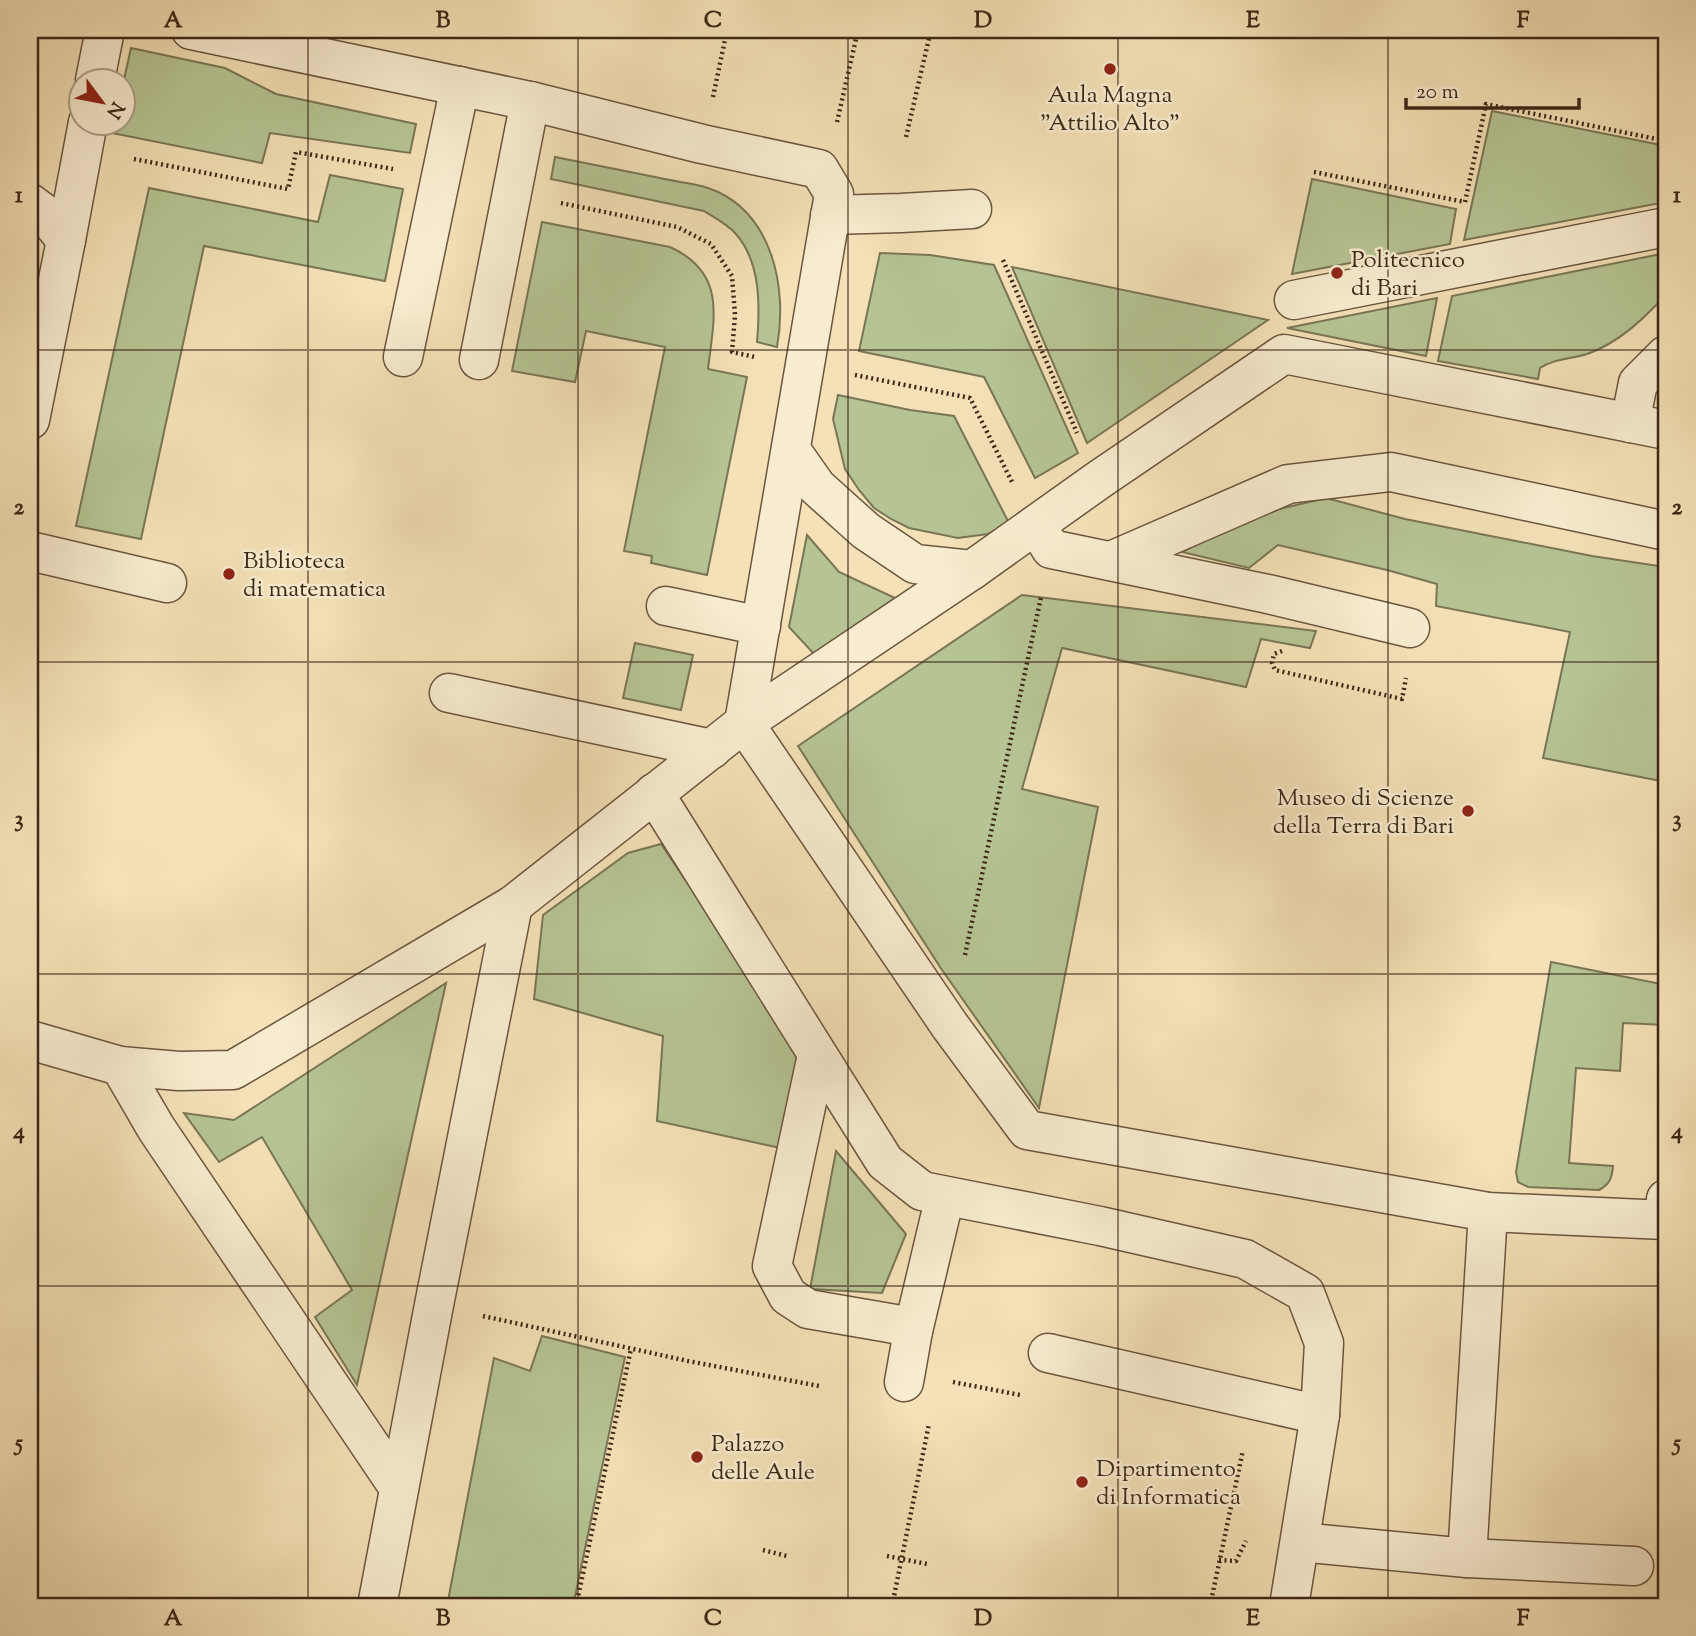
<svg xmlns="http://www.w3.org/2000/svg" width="1696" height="1636" viewBox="0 0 1696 1636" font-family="'Sorts Mill Goudy',serif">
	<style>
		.green { fill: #b6c493; stroke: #7a7655; stroke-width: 2 }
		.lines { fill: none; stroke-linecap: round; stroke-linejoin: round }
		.minor-casing { stroke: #6b563f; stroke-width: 41 }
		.path { stroke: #3d2817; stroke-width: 4.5; stroke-dasharray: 2 3.5; stroke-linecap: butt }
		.minor { stroke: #f8ecd0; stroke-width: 38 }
		.grid { fill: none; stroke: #3d2817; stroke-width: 2; stroke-opacity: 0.55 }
		.poi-dot { fill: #8f2418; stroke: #f8ecd0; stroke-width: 2.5 }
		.labels { text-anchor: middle; stroke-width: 5; stroke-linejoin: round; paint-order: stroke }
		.poi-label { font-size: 24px; fill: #3d2817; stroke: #f8ecd0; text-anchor: start }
		.neatline { fill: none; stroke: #3d2817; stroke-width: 2.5 }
		.grid-label { font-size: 23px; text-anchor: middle; font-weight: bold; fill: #3d2817 }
	</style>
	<rect width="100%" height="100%" fill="#f4e1b7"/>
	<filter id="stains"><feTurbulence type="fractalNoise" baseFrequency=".00286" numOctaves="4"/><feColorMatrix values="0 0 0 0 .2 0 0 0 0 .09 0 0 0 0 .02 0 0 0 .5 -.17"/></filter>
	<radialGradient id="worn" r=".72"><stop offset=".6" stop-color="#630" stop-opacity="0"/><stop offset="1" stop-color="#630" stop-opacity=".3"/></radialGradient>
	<g class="green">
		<path d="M131,48L225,68L276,94L416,124L410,153L270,133L262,163L112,133L114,123L122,122L123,84Z"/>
		<path d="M1492,111L1666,146V202L1464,240Z"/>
		<path d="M555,157C590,164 625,171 660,178C676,182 693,183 708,188C772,210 788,287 777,347L757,342C760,306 761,263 736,234C727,224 715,218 704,211L551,179Z"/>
		<path d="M330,175L403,189L385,281L204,246L141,539L76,526L149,188L318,222Z"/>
		<path d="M1312,179L1456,209L1450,244L1292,274Z"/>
		<path d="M542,222L670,247C727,273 714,318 708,369L747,377L707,575L651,563L652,556L624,551L665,347L586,331L575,382L512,371Z"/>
		<path d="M880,253L930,255L994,265L1078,453L1035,478L984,377L859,351Z"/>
		<path d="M1666,253V295C1643,319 1619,343 1587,354C1571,359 1553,359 1540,368L1538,379L1438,361L1452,296Z"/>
		<path d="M1012,267L1268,320L1087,443Z"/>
		<path d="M1437,298L1426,356L1287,328Z"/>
		<path d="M838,395L910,410L954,416L1009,523L988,534L958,538L909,528L891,519L874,508L859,490L845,469L833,419Z"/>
		<path d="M1326,498L1405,519L1592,556L1666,567V782L1543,758L1570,632L1436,606L1437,584L1387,570L1278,545L1249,568L1182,552L1254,515Z"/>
		<path d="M807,535L839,572L895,598L814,654L789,627Z"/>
		<path d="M1022,595L1316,631L1310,648L1261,639L1246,687L1062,648L1022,789L1098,807L1039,1108L940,967L798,746Z"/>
		<path d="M635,643L693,655L681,710L623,698Z"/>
		<path d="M661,844L805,1055L785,1149L657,1121L663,1036L534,999L543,915L628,853Z"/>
		<path d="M1551,962L1666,985V1025L1623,1023L1620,1071L1576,1068L1569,1163L1613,1166C1612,1178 1610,1184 1599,1190L1528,1187L1518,1182L1516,1172Z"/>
		<path d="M446,983L357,1385L315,1317L352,1290L262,1137L219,1162L184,1113L234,1120Z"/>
		<path d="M836,1151L906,1234L882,1293L810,1289Z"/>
		<path d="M542,1336L625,1357L573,1606H447L494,1358L530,1371Z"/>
	</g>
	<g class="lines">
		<g class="minor-casing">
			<g id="minor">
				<path d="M191,30L530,101L702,144L819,169L834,194L744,723L950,1026L1027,1130L1488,1212L1665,1220L1666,1199"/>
				<path d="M95,80L105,30"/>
				<path d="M30,203L45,214L66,240"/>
				<path d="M830,215L901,213L972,209"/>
				<path d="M1294,300L1666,227"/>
				<path d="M403,357L460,86"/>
				<path d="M479,360L530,101"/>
				<path d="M30,420L66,240L88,122"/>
				<path d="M1630,423L1638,383L1666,355"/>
				<path d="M791,450L817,487L866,531L915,564L972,570"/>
				<path d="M1036,525L1051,549L1268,594L1410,628"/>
				<path d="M30,551L167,583"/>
				<path d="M1111,561L1288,484L1391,472L1666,531"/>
				<path d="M666,606L761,626"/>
				<path d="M449,693L712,749"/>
				<path d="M654,793L885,1162L922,1191L1100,1226L1245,1259L1305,1293L1324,1343L1320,1415L1289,1606"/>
				<path d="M30,1040L120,1066L179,1071L233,1070L513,905L744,723L972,570L1100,479L1284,354L1666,430"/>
				<path d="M817,1055L772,1266L788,1296L808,1309L895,1324L913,1331L904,1382"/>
				<path d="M120,1066L156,1128L399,1488"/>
				<path d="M913,1331L945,1196"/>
				<path d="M1048,1353L1320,1415"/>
				<path d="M1300,1542L1467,1558L1634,1566"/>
				<path d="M1467,1558L1488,1212"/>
				<path d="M377,1606L434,1305L513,905"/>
			</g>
		</g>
		<g class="path">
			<path d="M713,97L727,30"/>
			<path d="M837,122L858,30"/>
			<path d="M906,137L931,30"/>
			<path d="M134,159L288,189L296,152L393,169"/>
			<path d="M1314,172L1465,202L1486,104L1666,141"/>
			<path d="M561,203L677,227L711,244L732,276L735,315L732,352L755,357"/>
			<path d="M1003,260L1077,433"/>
			<path d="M855,375L970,398L1012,482"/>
			<path d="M1282,651L1274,654L1272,663L1275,670L1402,699L1406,678"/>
			<path d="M965,955L1041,597"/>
			<path d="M483,1316L688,1361L819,1386"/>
			<path d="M953,1382L1020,1395"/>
			<path d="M763,1550L787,1556"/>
			<path d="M887,1556L927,1564"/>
			<path d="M1219,1560L1236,1561L1246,1541"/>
			<path d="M576,1606L631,1349"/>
			<path d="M892,1606L929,1424"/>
			<path d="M1210,1606L1243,1450"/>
		</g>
		<use href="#minor" class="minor"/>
	</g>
	<path class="grid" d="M308,30V1606M578,30V1606M848,30V1606M1118,30V1606M1388,30V1606M30,350H1666M30,662H1666M30,974H1666M30,1286H1666"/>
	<g class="poi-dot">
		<circle cx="1110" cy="69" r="7"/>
		<circle cx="1337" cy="273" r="7"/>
		<circle cx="229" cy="574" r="7"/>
		<circle cx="1468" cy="811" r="7"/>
		<circle cx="697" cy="1457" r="7"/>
		<circle cx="1082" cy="1482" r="7"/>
	</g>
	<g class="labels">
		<g class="poi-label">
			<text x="1110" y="102" text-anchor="middle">Aula Magna<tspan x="1110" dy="28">"Attilio Alto"</tspan></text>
			<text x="1351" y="267">Politecnico<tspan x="1351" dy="28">di Bari</tspan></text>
			<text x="243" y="568">Biblioteca<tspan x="243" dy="28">di matematica</tspan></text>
			<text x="1454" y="805" text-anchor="end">Museo di Scienze<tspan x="1454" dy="28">della Terra di Bari</tspan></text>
			<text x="711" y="1451">Palazzo<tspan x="711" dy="28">delle Aule</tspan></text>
			<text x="1096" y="1476">Dipartimento<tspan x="1096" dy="28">di Informatica</tspan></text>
		</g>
	</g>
	<rect width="1696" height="1636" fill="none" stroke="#f4e1b7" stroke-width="77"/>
	<g transform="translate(102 102) rotate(122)"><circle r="33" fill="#f8ecd0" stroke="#ad9e86" stroke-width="2"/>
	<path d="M0-5L12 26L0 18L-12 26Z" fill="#8f2418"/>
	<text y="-10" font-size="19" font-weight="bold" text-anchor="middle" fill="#3d2817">N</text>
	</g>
	<path d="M1406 98v10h173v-10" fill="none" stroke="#3d2817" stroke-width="3.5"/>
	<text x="1416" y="98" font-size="21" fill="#3d2817" stroke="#f8ecd0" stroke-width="5" paint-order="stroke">20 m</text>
	<rect x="38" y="38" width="1620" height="1560" class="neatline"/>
	<g class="grid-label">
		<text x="173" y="27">A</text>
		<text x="443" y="27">B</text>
		<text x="713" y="27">C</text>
		<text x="983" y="27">D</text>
		<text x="1253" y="27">E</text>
		<text x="1523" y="27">F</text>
		<text x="19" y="202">1</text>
		<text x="1677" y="202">1</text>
		<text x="19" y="514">2</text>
		<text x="1677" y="514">2</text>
		<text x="19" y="826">3</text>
		<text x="1677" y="826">3</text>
		<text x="19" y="1138">4</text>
		<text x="1677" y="1138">4</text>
		<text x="19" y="1450">5</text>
		<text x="1677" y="1450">5</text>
		<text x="173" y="1625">A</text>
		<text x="443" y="1625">B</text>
		<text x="713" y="1625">C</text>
		<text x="983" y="1625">D</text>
		<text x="1253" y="1625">E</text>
		<text x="1523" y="1625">F</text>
	</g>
	<rect width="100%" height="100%" filter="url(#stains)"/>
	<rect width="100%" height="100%" fill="url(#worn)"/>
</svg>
